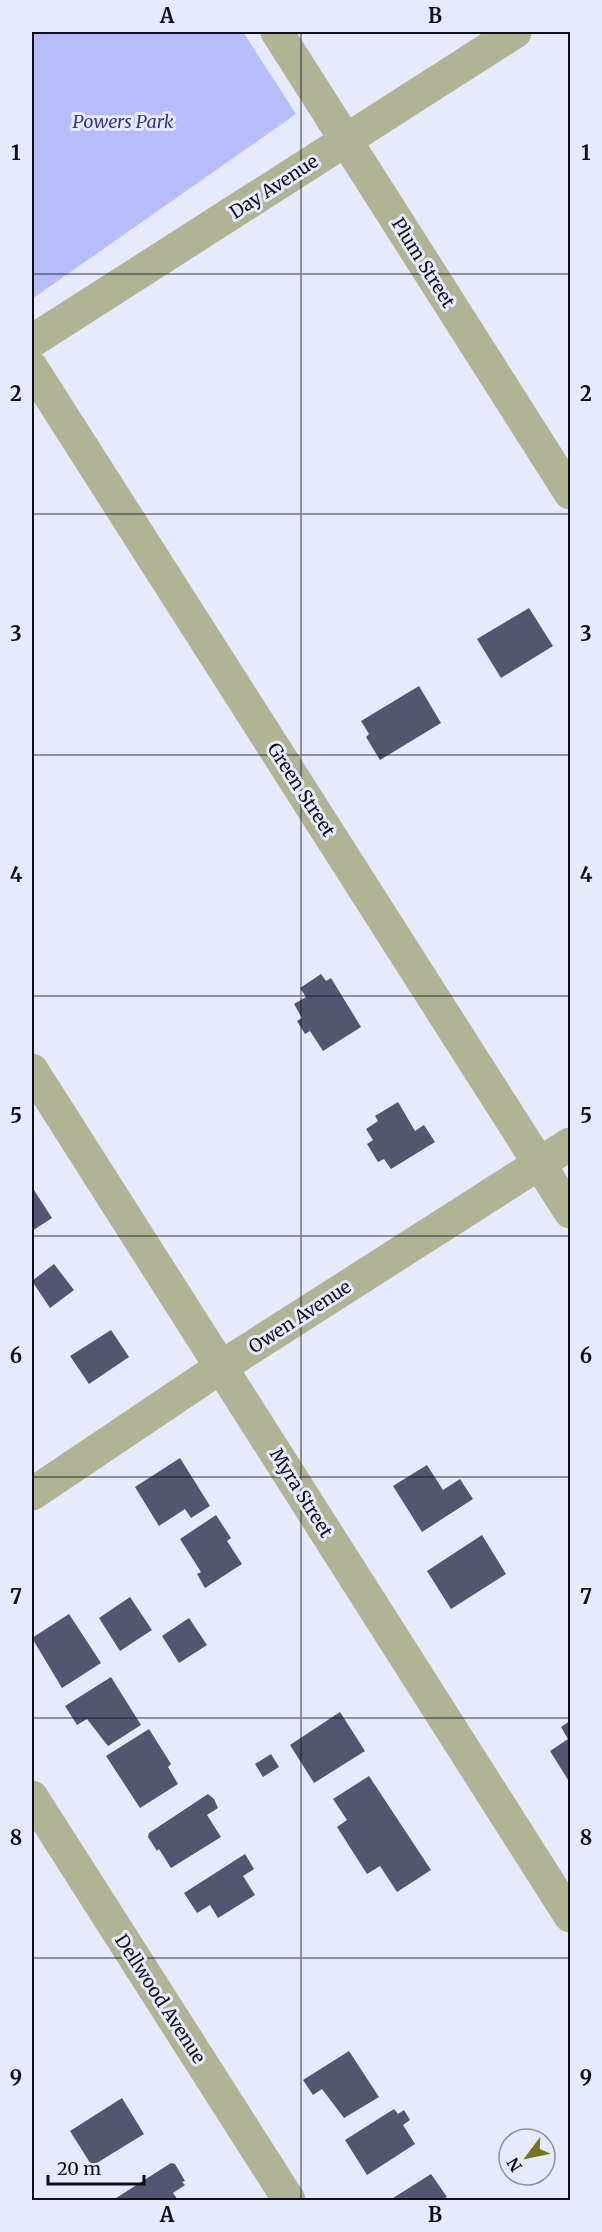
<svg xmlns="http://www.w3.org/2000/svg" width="602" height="2232" viewBox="0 0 602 2232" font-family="Merriweather,serif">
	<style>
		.green { fill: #b7bdfc }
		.building { fill: #545671 }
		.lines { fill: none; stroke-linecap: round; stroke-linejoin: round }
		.minor { stroke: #b0b394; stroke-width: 33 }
		.grid { fill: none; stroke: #0e0f19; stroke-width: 1.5; stroke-opacity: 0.55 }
		.labels { text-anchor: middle; stroke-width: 6; stroke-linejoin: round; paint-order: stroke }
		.park-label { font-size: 18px; font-style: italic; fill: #393784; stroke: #e7eafd }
		.street-label { font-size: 18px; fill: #0e0f19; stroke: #e7eafd }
		.neatline { fill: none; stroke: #0e0f19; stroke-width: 2 }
		.grid-label { font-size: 20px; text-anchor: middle; font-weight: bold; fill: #0e0f19 }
	</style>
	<rect width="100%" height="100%" fill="#e7eafd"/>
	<path class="green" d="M32,32H243L296,114L32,299Z"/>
	<g class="building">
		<path d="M529,608L553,646L501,678L477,639Z"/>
		<path d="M419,686L441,723L380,760L366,737L369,734L361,721Z"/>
		<path d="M321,974L326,981L331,978L361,1027L323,1051L310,1031L305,1034L297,1021L302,1018L294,1004L306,997L300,988Z"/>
		<path d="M398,1102L415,1131L424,1125L435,1142L391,1169L384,1159L378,1162L367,1144L373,1140L366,1129L378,1121L375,1116Z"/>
		<path d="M32,1187L52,1218L32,1231Z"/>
		<path d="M54,1264L74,1290L50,1308L32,1281Z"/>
		<path d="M111,1330L129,1357L89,1384L70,1356Z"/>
		<path d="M180,1458L210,1506L191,1518L185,1509L159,1526L135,1487Z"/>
		<path d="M427,1465L443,1490L460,1479L473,1499L422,1532L393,1486Z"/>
		<path d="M216,1515L231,1538L227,1541L242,1564L205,1588L197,1574L201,1572L180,1539Z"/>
		<path d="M482,1535L506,1574L451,1609L427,1571Z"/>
		<path d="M130,1597L152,1630L120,1651L99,1618Z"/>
		<path d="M69,1614L101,1663L62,1688L32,1638Z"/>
		<path d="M189,1618L207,1645L179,1663L162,1636Z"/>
		<path d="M111,1677L141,1725L108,1746L87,1719L77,1725L65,1706Z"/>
		<path d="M340,1712L365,1751L314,1783L290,1745Z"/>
		<path d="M570,1721V1783L550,1751L568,1739L561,1727Z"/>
		<path d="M149,1729L171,1764L168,1767L178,1784L140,1808L106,1756Z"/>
		<path d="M271,1754L279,1767L263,1777L255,1764Z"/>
		<path d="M369,1776L431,1870L397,1892L380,1866L367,1874L337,1827L347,1820L333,1799Z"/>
		<path d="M208,1794L214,1799L218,1808L207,1815L221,1837L171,1868L159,1849L157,1851L148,1837L149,1833Z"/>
		<path d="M245,1854L254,1869L243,1876L255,1895L218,1918L210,1905L197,1913L184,1893Z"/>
		<path d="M349,2051L379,2097L344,2118L322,2089L313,2095L303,2080Z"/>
		<path d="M122,2098L144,2134L92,2166L70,2131Z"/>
		<path d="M394,2109L398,2114L404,2110L410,2120L403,2125L415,2144L367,2175L345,2140Z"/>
		<path d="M171,2163L175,2164L185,2181L182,2182L185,2185L173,2193L178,2200H113Z"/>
		<path d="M431,2174L447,2197L441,2200H390Z"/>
	</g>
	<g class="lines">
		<g class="minor">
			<path d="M277,32L570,493"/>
			<path d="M32,341L515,32"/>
			<path d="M32,368L570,1212"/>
			<path d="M32,1070L570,1916"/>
			<path d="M32,1494L221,1367L570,1144"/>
			<path d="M32,1797L289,2200"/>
		</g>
	</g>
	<path class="grid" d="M301,32V2200M32,274H570M32,514H570M32,755H570M32,996H570M32,1236H570M32,1477H570M32,1718H570M32,1958H570"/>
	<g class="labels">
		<g class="park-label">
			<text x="123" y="128">Powers Park</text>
		</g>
		<g class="street-label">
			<text transform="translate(274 187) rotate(-33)" y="6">Day Avenue</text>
			<text transform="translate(423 263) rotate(58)" y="6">Plum Street</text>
			<text transform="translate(301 790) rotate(57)" y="6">Green Street</text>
			<text transform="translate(300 1317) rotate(-33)" y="6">Owen Avenue</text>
			<text transform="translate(301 1493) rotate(58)" y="6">Myra Street</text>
			<text transform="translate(160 1999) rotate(57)" y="6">Dellwood Avenue</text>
		</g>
	</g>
	<rect width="602" height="2232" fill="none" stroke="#e7eafd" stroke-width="66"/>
	<g transform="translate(527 2157) rotate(238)"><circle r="28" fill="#e7eafd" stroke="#9092a2" stroke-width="1.5"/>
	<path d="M0-4.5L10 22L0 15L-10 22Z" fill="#72771f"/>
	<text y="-9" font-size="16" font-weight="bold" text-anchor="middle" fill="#0e0f19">N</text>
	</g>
	<path d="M48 2175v9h96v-9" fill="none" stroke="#0e0f19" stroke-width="3"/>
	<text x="57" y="2175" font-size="18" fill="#0e0f19" stroke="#e7eafd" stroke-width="4.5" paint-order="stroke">20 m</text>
	<rect x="33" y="33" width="536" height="2166" class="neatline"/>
	<g class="grid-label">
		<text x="167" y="23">A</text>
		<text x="435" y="23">B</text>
		<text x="16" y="160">1</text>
		<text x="586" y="160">1</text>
		<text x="16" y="401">2</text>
		<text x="586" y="401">2</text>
		<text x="16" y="641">3</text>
		<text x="586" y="641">3</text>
		<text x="16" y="882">4</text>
		<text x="586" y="882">4</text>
		<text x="16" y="1123">5</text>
		<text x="586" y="1123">5</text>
		<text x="16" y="1363">6</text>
		<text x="586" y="1363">6</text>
		<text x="16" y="1604">7</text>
		<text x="586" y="1604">7</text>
		<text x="16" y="1845">8</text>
		<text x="586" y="1845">8</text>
		<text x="16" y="2085">9</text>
		<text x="586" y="2085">9</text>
		<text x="167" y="2222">A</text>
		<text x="435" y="2222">B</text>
	</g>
</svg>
